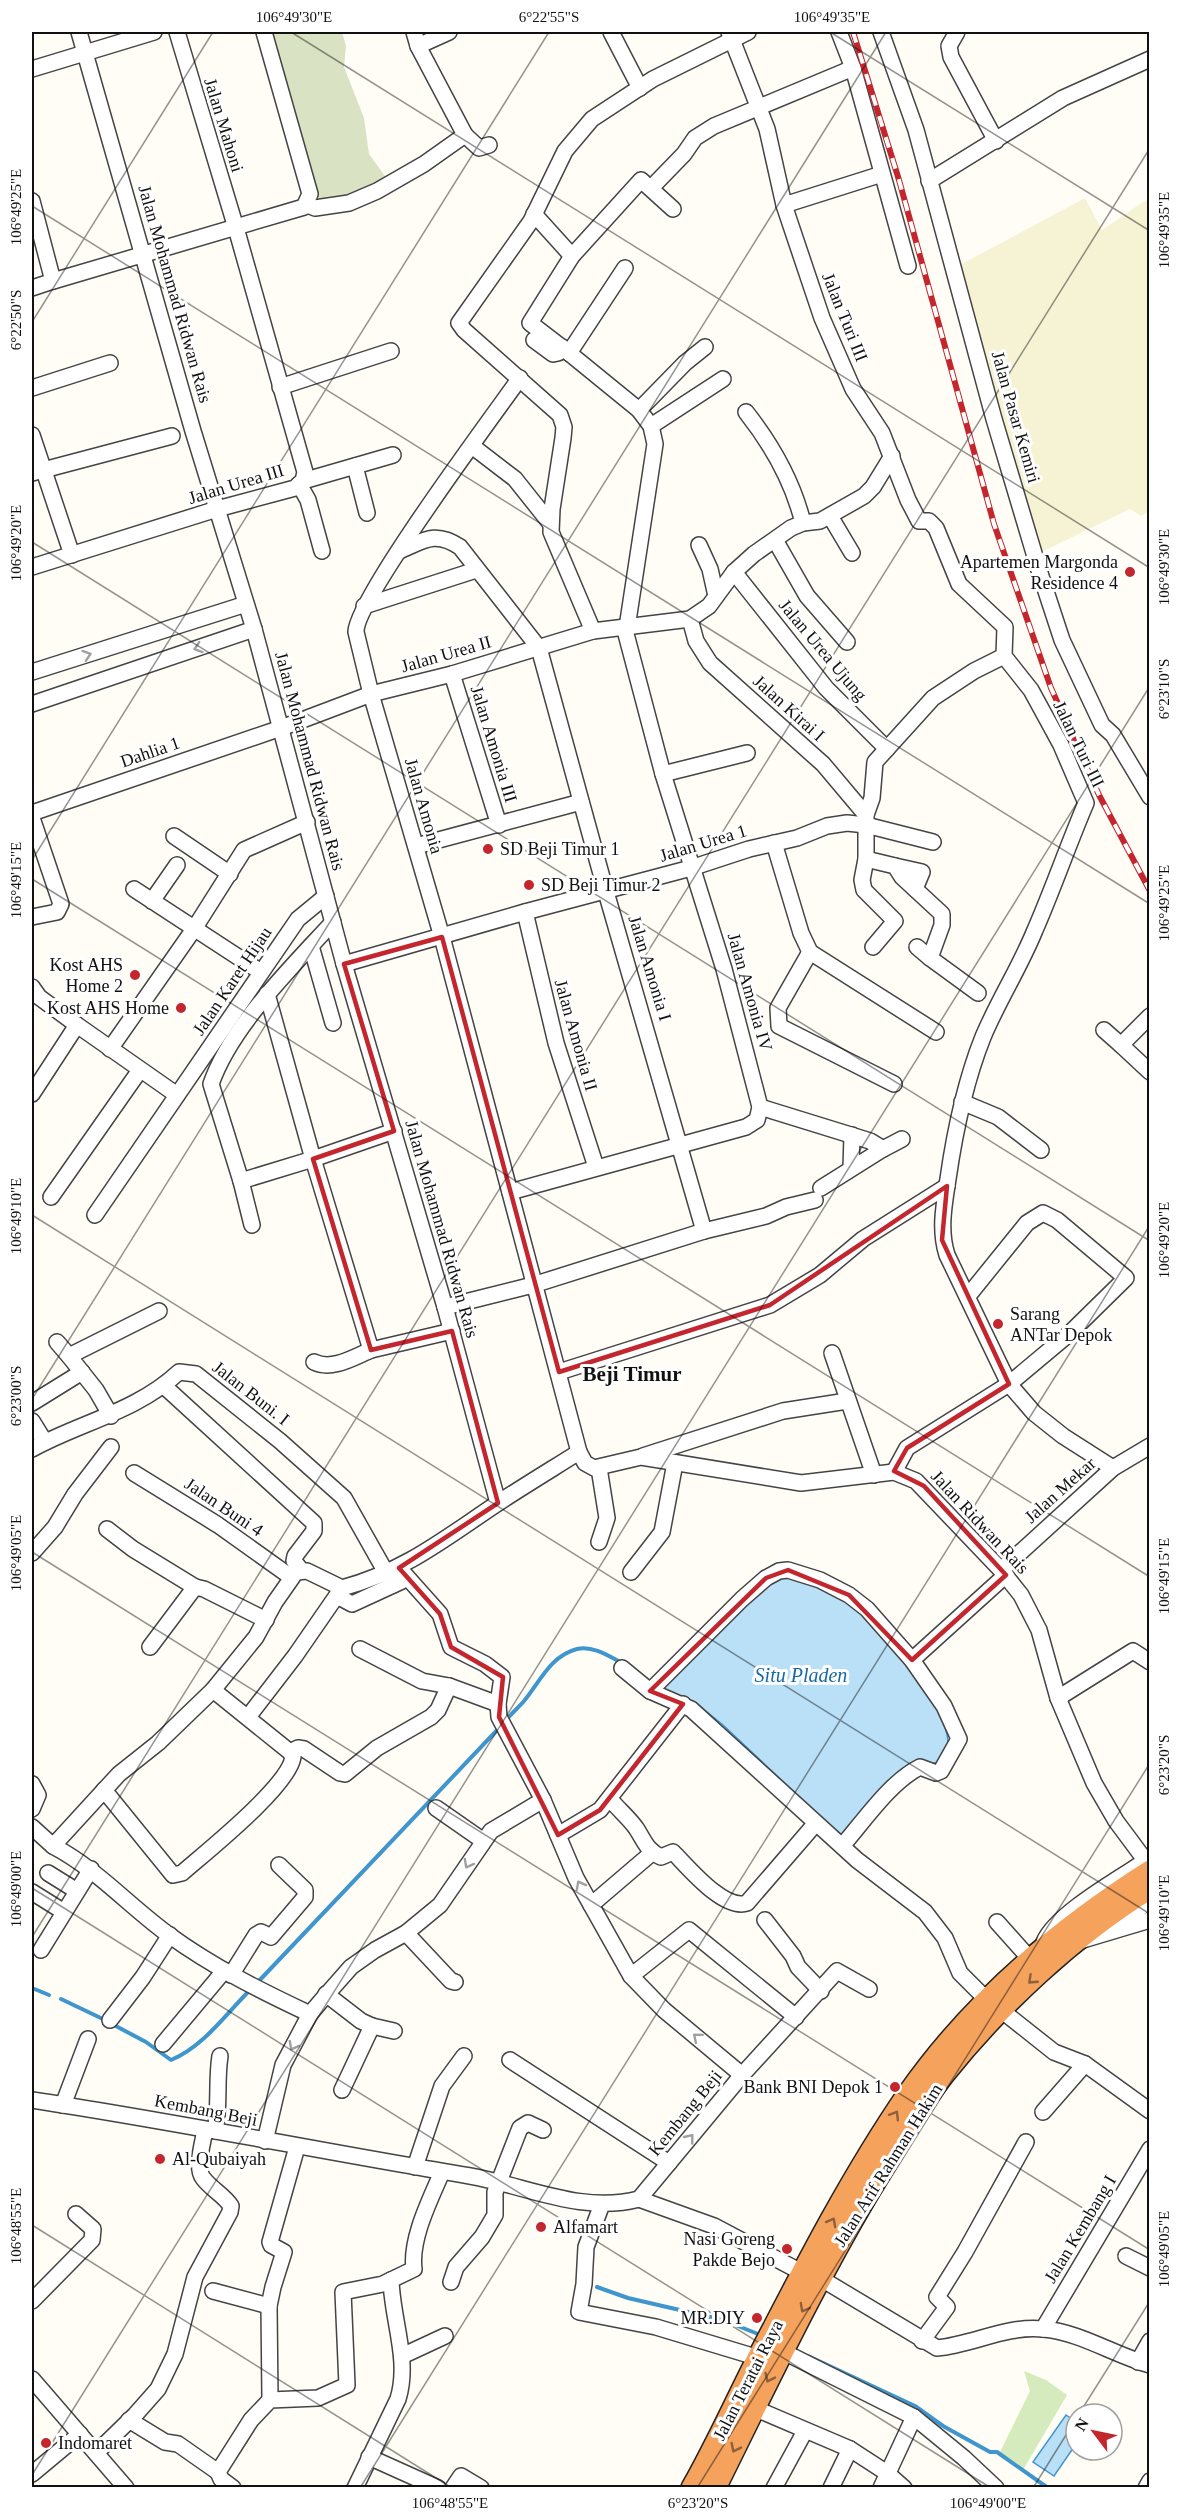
<svg xmlns="http://www.w3.org/2000/svg" width="1181" height="2519" viewBox="0 0 1181 2519" font-family="'Times New Roman',serif">
	<style>
		.farmland { fill: #f6f3d4 }
		.green { fill: #d5ebbd }
		.cemetery { fill: #d9e3c4 }
		.water { fill: #b9e0f7; stroke: #3f96cf; stroke-width: 1.5 }
		.lines { fill: none; stroke-linecap: round; stroke-linejoin: round }
		.stream { stroke: #3f96cf; stroke-width: 4 }
		.minor-casing { stroke: #444; stroke-width: 18 }
		.highway-casing { stroke: #222; stroke-width: 24 }
		.minor { stroke: #fff; stroke-width: 15 }
		.highway { stroke: #f5a25d; stroke-width: 21 }
		.rail-casing { stroke: #c4262e; stroke-width: 6 }
		.rail { stroke: #fff; stroke-width: 4; stroke-dasharray: 11; stroke-linecap: butt }
		.oneway { stroke: #a0a0a0 }
		.oneway2 { stroke: #8e613b }
		.marked { fill: none; stroke: #c4262e; stroke-width: 4.5; stroke-linejoin: round }
		.ticks { fill: none; stroke: #111; stroke-width: 1.5; stroke-opacity: 0.45 }
		.poi-dot { fill: #c4262e; stroke: #fff; stroke-width: 2 }
		.labels { text-anchor: middle; stroke-width: 6; stroke-linejoin: round; paint-order: stroke }
		.street-label { font-size: 18px; fill: #111; stroke: #fff }
		.poi-label { font-size: 18px; fill: #111; stroke: #fff; text-anchor: end }
		.water-label { font-size: 20px; font-style: italic; fill: #1768a6; stroke: #fff }
		.quarter-label { font-size: 21px; font-weight: bold; fill: #111; stroke: #fff }
		.neatline { fill: none; stroke: #111; stroke-width: 2 }
		.ticks-label { font-size: 15px; text-anchor: middle; fill: #111 }
	</style>
	<rect width="100%" height="100%" fill="#fffdf5"/>
	<path class="farmland" d="M1085,198L1102,230L1149,198V511L1141,516L1130,509L1027,559L945,273Z"/>
	<path class="green" d="M1024,2371L1046,2380L1067,2395L1023,2470L999,2454L1030,2391Z"/>
	<path class="cemetery" d="M271,32H342L346,46L344,67L364,118L369,154L390,183L359,199L320,202Z"/>
	<g class="water">
		<path d="M785,1577C807,1579 837,1588 854,1602C876,1619 999,1760 924,1765L846,1836L840,1834L827,1823L723,1725L697,1704L682,1696L658,1693L766,1584Z"/>
		<path d="M1066,2415L1076,2422V2444L1054,2476L1033,2462Z"/>
	</g>
	<g class="lines">
		<g class="stream">
			<path d="M505,1721C511,1714 518,1708 524,1701C540,1682 550,1656 577,1649C592,1645 609,1656 622,1663"/>
			<path d="M257,1983L500,1727"/>
			<path d="M32,1988L49,1995"/>
			<path d="M61,1999L105,2020"/>
			<path d="M112,2024L146,2042L171,2060C203,2047 226,2014 250,1990"/>
			<path d="M597,2287L628,2298L723,2320L763,2336"/>
			<path d="M808,2356L915,2406L943,2426L990,2452H997L1048,2488"/>
		</g>
		<g class="minor-casing">
			<g id="minor">
				<path d="M79,32L193,431L254,629L344,964L445,1307L498,1503"/>
				<path d="M414,32L418,46L449,32"/>
				<path d="M611,32L640,88"/>
				<path d="M729,32L767,129L784,205L822,318L853,389L882,433L908,500L919,521H929L936,528L959,584L1005,627L1004,656L1031,690L1061,745L1086,803C1068,845 1053,889 1035,930C1020,967 998,1001 983,1037C965,1082 955,1130 948,1179C944,1205 939,1230 947,1255L1009,1384L1034,1413L1063,1436L1113,1468"/>
				<path d="M839,32L853,68L908,266"/>
				<path d="M881,32L916,130L994,419L1039,570L1062,640L1102,725L1113,735L1150,797"/>
				<path d="M957,32L949,46L951,57L996,141"/>
				<path d="M32,69L154,32"/>
				<path d="M465,135L479,148L489,145"/>
				<path d="M929,181L1063,98L1150,59"/>
				<path d="M651,188L684,154L695,138L714,126L853,68"/>
				<path d="M32,201L53,281L304,207L310,194L264,32"/>
				<path d="M307,202L310,206L315,208L349,203L377,191L424,164L465,135L418,46"/>
				<path d="M784,205L882,174"/>
				<path d="M534,214L572,256"/>
				<path d="M32,288L53,281"/>
				<path d="M534,340L553,354L558,353L562,347"/>
				<path d="M569,353L530,323L572,256L641,180L673,209"/>
				<path d="M520,378C493,416 355,601 356,632L371,694L442,937L579,1452"/>
				<path d="M280,387L391,351"/>
				<path d="M32,388L110,363"/>
				<path d="M639,410L685,363L705,347"/>
				<path d="M746,412C772,445 793,482 803,523"/>
				<path d="M651,426L723,379"/>
				<path d="M32,435L72,555"/>
				<path d="M472,446L515,479L550,523"/>
				<path d="M355,466L367,513"/>
				<path d="M32,473L172,436"/>
				<path d="M303,481L393,455"/>
				<path d="M299,484L308,500L322,551"/>
				<path d="M830,516L852,553"/>
				<path d="M775,540L807,596L847,642"/>
				<path d="M699,545L710,569L716,596"/>
				<path d="M399,551C423,541 435,530 460,547L539,648L606,892L704,1231"/>
				<path d="M32,567L217,509L295,488L303,481L305,472L236,228L177,32"/>
				<path d="M734,572L826,688L887,749"/>
				<path d="M364,606L476,570"/>
				<path d="M690,619L696,641L710,663L823,764L866,815"/>
				<path d="M593,631L551,532L552,509L563,438L564,427L560,415L464,330L459,323L531,221L565,151L592,119L653,79L748,32"/>
				<path d="M32,672L246,604"/>
				<path d="M452,674L499,825"/>
				<path d="M32,704L254,629"/>
				<path d="M663,774L747,753"/>
				<path d="M32,813L281,728L371,694L452,674L593,631L690,619L709,606L734,572L754,554L791,528L803,523L820,521L864,496L873,487L892,456"/>
				<path d="M32,818L61,904L57,912L32,917"/>
				<path d="M174,836L230,874"/>
				<path d="M774,843L801,933L810,952L936,1032"/>
				<path d="M416,846L581,802"/>
				<path d="M866,859L895,866L902,877L942,914V925L930,958L978,993"/>
				<path d="M895,866L922,872L915,889"/>
				<path d="M134,889L261,972"/>
				<path d="M152,901L177,865"/>
				<path d="M525,912L556,1043L596,1167"/>
				<path d="M311,946L333,1023"/>
				<path d="M873,947L895,921L864,890L862,880L866,859V815L872,798L875,762L933,698L974,671L1004,656"/>
				<path d="M917,947L930,958"/>
				<path d="M810,952L778,1008L779,1026L894,1084"/>
				<path d="M344,964L525,912L691,868L749,849L797,838L827,826L847,823L866,825L933,842"/>
				<path d="M32,987L39,997L77,1025L177,1095"/>
				<path d="M267,994L313,1159L371,1350L452,1331"/>
				<path d="M1150,1016L1121,1045L1150,1072"/>
				<path d="M1104,1030L1121,1045"/>
				<path d="M110,1049L194,929L244,850L307,822"/>
				<path d="M32,1094L77,1025"/>
				<path d="M962,1102L998,1117L1041,1150"/>
				<path d="M760,1107L870,1141L883,1149L821,1188"/>
				<path d="M883,1149L902,1139"/>
				<path d="M851,1168L852,1135"/>
				<path d="M241,1181L313,1159L394,1131"/>
				<path d="M510,1192L746,1127L757,1120L760,1107L724,969L663,774L626,634L655,444L651,426L639,410L569,353L625,268"/>
				<path d="M51,1197L140,1070"/>
				<path d="M95,1215L298,919L326,896"/>
				<path d="M252,1225L241,1181L211,1084C231,1026 292,967 333,922"/>
				<path d="M445,1307L533,1285L704,1231L766,1216L786,1207L815,1200"/>
				<path d="M57,1342L69,1356"/>
				<path d="M832,1353L874,1475"/>
				<path d="M314,1362C332,1371 354,1357 371,1350"/>
				<path d="M559,1372L770,1305L820,1275L863,1239L947,1186"/>
				<path d="M164,1386L314,1523V1531L295,1556L294,1561L301,1570"/>
				<path d="M32,1403L82,1372"/>
				<path d="M111,1416L96,1390L69,1356L159,1311"/>
				<path d="M32,1421L45,1442"/>
				<path d="M32,1449C81,1422 136,1412 179,1372L196,1374L280,1441L344,1498L393,1585"/>
				<path d="M643,1456L783,1411L847,1401"/>
				<path d="M599,1468L607,1518L599,1542"/>
				<path d="M894,1472L907,1448L1009,1384L1070,1333L1126,1278L1057,1220L1043,1213L1027,1223L968,1296"/>
				<path d="M134,1473L218,1525L291,1577"/>
				<path d="M107,1529L133,1549L195,1587"/>
				<path d="M32,1553L55,1527L75,1494L111,1447"/>
				<path d="M399,1568L440,1614L451,1647L485,1664L502,1677L498,1704L499,1717L543,1800L576,1878L631,1976L664,2010L742,2075"/>
				<path d="M1001,1570L1113,1468L1150,1446"/>
				<path d="M631,1572L662,1532L675,1463"/>
				<path d="M337,1596L352,1604L402,1581"/>
				<path d="M150,1647L195,1587L204,1589L266,1620"/>
				<path d="M360,1649L422,1681L449,1686L498,1704"/>
				<path d="M912,1660L1006,1575"/>
				<path d="M622,1668L650,1691L691,1709L857,1860L925,1912L945,1938L960,1973L987,2000"/>
				<path d="M650,1691L742,1599L766,1578L779,1571L788,1570L820,1580L849,1595L867,1609L912,1660L944,1706L959,1739L941,1771L936,1773L920,1767C890,1782 864,1821 842,1846"/>
				<path d="M1058,1698L1133,1651L1150,1662"/>
				<path d="M248,1717L295,1656L342,1588"/>
				<path d="M290,1752L298,1748L304,1749L340,1773L345,1774L377,1748L431,1717L438,1710L449,1686"/>
				<path d="M32,1784L38,1795L32,1809"/>
				<path d="M104,1790L173,1875L182,1873C206,1852 289,1786 293,1757L290,1752L213,1690"/>
				<path d="M610,1799C618,1809 629,1818 636,1828C644,1840 647,1851 661,1857L673,1852C688,1867 724,1911 747,1903L816,1823"/>
				<path d="M436,1808L482,1840"/>
				<path d="M32,1827L53,1846L119,1774L158,1743L213,1690L256,1637L275,1602L296,1572L307,1571L342,1588C405,1571 444,1539 498,1503C524,1486 552,1469 579,1452L585,1463L594,1468L641,1457L801,1483L894,1472L916,1481L1001,1570L1021,1595L1039,1630L1058,1698L1094,1783L1116,1821L1145,1860"/>
				<path d="M558,1835L600,1810L683,1704"/>
				<path d="M53,1846C97,1869 129,1906 169,1935C213,1967 261,1991 310,2014"/>
				<path d="M48,1873L77,1891"/>
				<path d="M32,1892L64,1912"/>
				<path d="M591,1905L653,1852"/>
				<path d="M765,1920L793,1956L798,1967L821,1991"/>
				<path d="M997,1922L1030,1959"/>
				<path d="M1112,1927L1150,1901"/>
				<path d="M406,1933L451,1981L455,1982"/>
				<path d="M1083,1940L1150,1920"/>
				<path d="M1044,1942C1056,1913 1122,1877 1150,1858"/>
				<path d="M41,1950L91,1869"/>
				<path d="M231,1975L256,1935L261,1932L271,1937L305,1897V1890L279,1865"/>
				<path d="M631,1976L689,1930L796,2017"/>
				<path d="M326,1994L361,2021L372,2026L342,2090"/>
				<path d="M1001,2010L1054,2052L1085,2064L1150,2111"/>
				<path d="M110,2020L143,1977L170,1935"/>
				<path d="M372,2026L394,2031"/>
				<path d="M163,2044L224,1971"/>
				<path d="M510,2060L669,2163"/>
				<path d="M32,2100C178,2122 324,2152 470,2176C527,2186 582,2214 639,2199L742,2075L837,1971L869,1989"/>
				<path d="M63,2105L88,2039"/>
				<path d="M1043,2112L1085,2064"/>
				<path d="M215,2131C220,2106 216,2081 220,2056"/>
				<path d="M265,2141L283,2065L310,2014L321,2001L351,1967L375,1950L406,1933L440,1905L491,1831L543,1800"/>
				<path d="M415,2167L442,2086L464,2056"/>
				<path d="M639,2199L714,2226L803,2273"/>
				<path d="M602,2204L586,2247L584,2284L579,2312L656,2327L759,2358"/>
				<path d="M1126,2256L1150,2268"/>
				<path d="M820,2278L937,2348C972,2345 1007,2325 1043,2329C1080,2332 1114,2355 1150,2365"/>
				<path d="M451,2282L456,2267L482,2237L495,2215V2192L520,2128L528,2123L543,2130"/>
				<path d="M213,2291L269,2306"/>
				<path d="M32,2301L92,2240L93,2229L76,2214"/>
				<path d="M1043,2329L1150,2149"/>
				<path d="M922,2341L947,2307L937,2297L965,2252L1026,2142"/>
				<path d="M782,2351L914,2417L964,2458L996,2488"/>
				<path d="M402,2356L445,2336"/>
				<path d="M1138,2362L1150,2341"/>
				<path d="M32,2379L126,2488"/>
				<path d="M270,2400L269,2306L273,2287L284,2252L271,2245L270,2242L297,2147"/>
				<path d="M754,2408L850,2449L887,2473L904,2488"/>
				<path d="M129,2420L165,2442L178,2444L218,2472"/>
				<path d="M96,2453L135,2415L158,2389L175,2354L195,2277L230,2212L231,2206C224,2195 211,2189 203,2178C195,2168 203,2142 205,2130"/>
				<path d="M369,2457L438,2488"/>
				<path d="M32,2474L80,2434"/>
				<path d="M233,2488L221,2479L218,2472L251,2420L270,2400L318,2398L347,2385L343,2292L383,2284L391,2280"/>
				<path d="M355,2488L398,2399C410,2360 392,2320 391,2280L414,2269C410,2239 430,2200 442,2172"/>
				<path d="M453,2488L461,2476L481,2488"/>
				<path d="M774,2488L805,2431"/>
				<path d="M831,2488L850,2449"/>
				<path d="M881,2488L914,2417"/>
				<path d="M1146,2488L1150,2481"/>
			</g>
		</g>
		<g class="highway-casing">
			<g id="highway">
				<path d="M692,2488C716,2446 736,2401 758,2358C804,2269 851,2177 908,2094C971,2004 1057,1930 1150,1871"/>
				<path d="M715,2488C769,2379 821,2269 885,2165C904,2134 922,2102 944,2074C1000,2004 1074,1935 1150,1888"/>
			</g>
		</g>
		<use href="#minor" class="minor"/>
		<use href="#highway" class="highway"/>
		<g class="rail-casing">
			<path id="rail" d="M853,32L899,180L994,524L1051,688L1099,795L1150,891"/>
		</g>
		<use href="#rail" class="rail"/>
	</g>
	<defs><path id="oneway-chevron" d="M-2-3.5L2.5 0L-2 3.5" fill="none" stroke-width="1.6" stroke-linecap="round" stroke-linejoin="round" transform="scale(1.5)"/></defs>
	<g class="oneway">
		<use href="#oneway-chevron" transform="translate(198 648) rotate(162)"/>
		<use href="#oneway-chevron" transform="translate(87 655) rotate(-18)"/>
		<use href="#oneway-chevron" transform="translate(468 1864) rotate(119)"/>
		<use href="#oneway-chevron" transform="translate(580 1885) rotate(-118)"/>
		<use href="#oneway-chevron" transform="translate(697 2037) rotate(-140)"/>
		<use href="#oneway-chevron" transform="translate(293 2046) rotate(118)"/>
		<use href="#oneway-chevron" transform="translate(690 2138) rotate(-51)"/>
	</g>
	<g class="oneway2">
		<use href="#oneway-chevron" transform="translate(1032 1980) rotate(137)"/>
		<use href="#oneway-chevron" transform="translate(895 2115) rotate(-58)"/>
		<use href="#oneway-chevron" transform="translate(832 2222) rotate(-61)"/>
		<use href="#oneway-chevron" transform="translate(804 2308) rotate(118)"/>
		<use href="#oneway-chevron" transform="translate(769 2378) rotate(116)"/>
		<use href="#oneway-chevron" transform="translate(735 2448) rotate(116)"/>
	</g>
	<path class="marked" d="M442,937L559,1372L770,1305L947,1186L942,1240L1009,1384L907,1448L894,1471L924,1486L1006,1575L912,1660L849,1595L788,1570L766,1578L650,1691L683,1704L600,1810L558,1835L499,1717L503,1677L451,1647L440,1614L399,1568L498,1503L452,1331L371,1350L313,1159L394,1131L344,964Z"/>
	<path class="ticks" d="M291,32L1150,568M830,32L1150,231M32,206L1150,904M32,322L213,32M32,542L1150,1241M32,860L549,32M32,879L1150,1577M32,1215L1150,1914M32,1399L886,32M32,1552L1150,2250M32,1888L991,2488M32,1937L1150,148M32,2225L452,2488M1079,2414L1150,2301M32,2475L1150,686M360,2488L1150,1225M697,2488L1150,1763M1033,2488L1076,2419"/>
	<g class="poi-dot">
		<circle cx="1130" cy="572" r="6"/>
		<circle cx="488" cy="849" r="6"/>
		<circle cx="529" cy="885" r="6"/>
		<circle cx="135" cy="975" r="6"/>
		<circle cx="181" cy="1008" r="6"/>
		<circle cx="998" cy="1324" r="6"/>
		<circle cx="895" cy="2087" r="6"/>
		<circle cx="160" cy="2159" r="6"/>
		<circle cx="541" cy="2227" r="6"/>
		<circle cx="787" cy="2249" r="6"/>
		<circle cx="757" cy="2318" r="6"/>
		<circle cx="46" cy="2443" r="6"/>
	</g>
	<g class="labels">
		<g class="street-label">
			<text transform="translate(224 125) rotate(73)" y="6">Jalan Mahoni</text>
			<text transform="translate(175 294) rotate(74)" y="6">Jalan Mohammad Ridwan Rais</text>
			<text transform="translate(845 317) rotate(68)" y="6">Jalan Turi III</text>
			<text transform="translate(1016 417) rotate(74)" y="6">Jalan Pasar Kemiri</text>
			<text transform="translate(236 484) rotate(-17)" y="6">Jalan Urea III</text>
			<text transform="translate(823 650) rotate(50)" y="6">Jalan Urea Ujung</text>
			<text transform="translate(446 654) rotate(-16)" y="6">Jalan Urea II</text>
			<text transform="translate(789 708) rotate(42)" y="6">Jalan Kirai I</text>
			<text transform="translate(494 744) rotate(73)" y="6">Jalan Amonia III</text>
			<text transform="translate(1079 744) rotate(64)" y="6">Jalan Turi III</text>
			<text transform="translate(150 752) rotate(-19)" y="6">Dahlia 1</text>
			<text transform="translate(310 761) rotate(75)" y="6">Jalan Mohammad Ridwan Rais</text>
			<text transform="translate(424 806) rotate(74)" y="6">Jalan Amonia</text>
			<text transform="translate(703 843) rotate(-17)" y="6">Jalan Urea 1</text>
			<text transform="translate(650 968) rotate(73)" y="6">Jalan Amonia I</text>
			<text transform="translate(232 981) rotate(-56)" y="6">Jalan Karet Hijau</text>
			<text transform="translate(750 992) rotate(74)" y="6">Jalan Amonia IV</text>
			<text transform="translate(576 1035) rotate(74)" y="6">Jalan Amonia II</text>
			<text transform="translate(442 1229) rotate(74)" y="6">Jalan Mohammad Ridwan Rais</text>
			<text transform="translate(251 1393) rotate(38)" y="6">Jalan Buni. I</text>
			<text transform="translate(1060 1490) rotate(-42)" y="6">Jalan Mekar</text>
			<text transform="translate(224 1507) rotate(34)" y="6">Jalan Buni 4</text>
			<text transform="translate(980 1522) rotate(47)" y="6">Jalan Ridwan Rais</text>
			<text transform="translate(206 2110) rotate(11)" y="6">Kembang Beji</text>
			<text transform="translate(685 2113) rotate(-51)" y="6">Kembang Beji</text>
			<text transform="translate(888 2165) rotate(-58)" y="6">Jalan Arif Rahman Hakim</text>
			<text transform="translate(1080 2229) rotate(-59)" y="6">Jalan Kembang I</text>
			<text transform="translate(748 2380) rotate(-63)" y="6">Jalan Teratai Raya</text>
		</g>
		<g class="poi-label">
			<text x="1118" y="568">Apartemen Margonda<tspan x="1118" dy="21">Residence 4</tspan></text>
			<text x="500" y="855" text-anchor="start">SD Beji Timur 1</text>
			<text x="541" y="891" text-anchor="start">SD Beji Timur 2</text>
			<text x="123" y="971">Kost AHS<tspan x="123" dy="21">Home 2</tspan></text>
			<text x="169" y="1014">Kost AHS Home</text>
			<text x="1010" y="1320" text-anchor="start">Sarang<tspan x="1010" dy="21">ANTar Depok</tspan></text>
			<text x="883" y="2093">Bank BNI Depok 1</text>
			<text x="172" y="2165" text-anchor="start">Al-Qubaiyah</text>
			<text x="553" y="2233" text-anchor="start">Alfamart</text>
			<text x="775" y="2245">Nasi Goreng<tspan x="775" dy="21">Pakde Bejo</tspan></text>
			<text x="745" y="2324">MR.DIY</text>
			<text x="58" y="2449" text-anchor="start">Indomaret</text>
		</g>
		<g class="water-label">
			<text x="801" y="1682">Situ Pladen</text>
		</g>
		<g class="quarter-label">
			<text x="632" y="1381">Beji Timur</text>
		</g>
	</g>
	<rect width="1181" height="2519" fill="none" stroke="#ffffff" stroke-width="66"/>
	<g transform="translate(1094 2432) rotate(302)"><circle r="28" fill="#ffffff" stroke="#a0a0a0" stroke-width="1.5"/>
	<path d="M0-4.5L10 22L0 15L-10 22Z" fill="#c4262e"/>
	<text y="-9" font-size="16" font-weight="bold" text-anchor="middle" fill="#111111">N</text>
	</g>
	<rect x="33" y="33" width="1115" height="2453" class="neatline"/>
	<g class="ticks-label">
		<text x="294" y="22">106°49'30"E</text>
		<text x="549" y="22">6°22'55"S</text>
		<text x="832" y="22">106°49'35"E</text>
		<text transform="translate(16 207) rotate(-90)" y="5">106°49'25"E</text>
		<text transform="translate(1164 230) rotate(-90)" y="5">106°49'35"E</text>
		<text transform="translate(16 320) rotate(-90)" y="5">6°22'50"S</text>
		<text transform="translate(16 543) rotate(-90)" y="5">106°49'20"E</text>
		<text transform="translate(1164 567) rotate(-90)" y="5">106°49'30"E</text>
		<text transform="translate(1164 689) rotate(-90)" y="5">6°23'10"S</text>
		<text transform="translate(16 880) rotate(-90)" y="5">106°49'15"E</text>
		<text transform="translate(1164 903) rotate(-90)" y="5">106°49'25"E</text>
		<text transform="translate(16 1216) rotate(-90)" y="5">106°49'10"E</text>
		<text transform="translate(1164 1240) rotate(-90)" y="5">106°49'20"E</text>
		<text transform="translate(16 1396) rotate(-90)" y="5">6°23'00"S</text>
		<text transform="translate(16 1553) rotate(-90)" y="5">106°49'05"E</text>
		<text transform="translate(1164 1576) rotate(-90)" y="5">106°49'15"E</text>
		<text transform="translate(1164 1765) rotate(-90)" y="5">6°23'20"S</text>
		<text transform="translate(16 1889) rotate(-90)" y="5">106°49'00"E</text>
		<text transform="translate(1164 1913) rotate(-90)" y="5">106°49'10"E</text>
		<text transform="translate(16 2226) rotate(-90)" y="5">106°48'55"E</text>
		<text transform="translate(1164 2249) rotate(-90)" y="5">106°49'05"E</text>
		<text x="450" y="2508">106°48'55"E</text>
		<text x="698" y="2508">6°23'20"S</text>
		<text x="988" y="2508">106°49'00"E</text>
	</g>
</svg>
